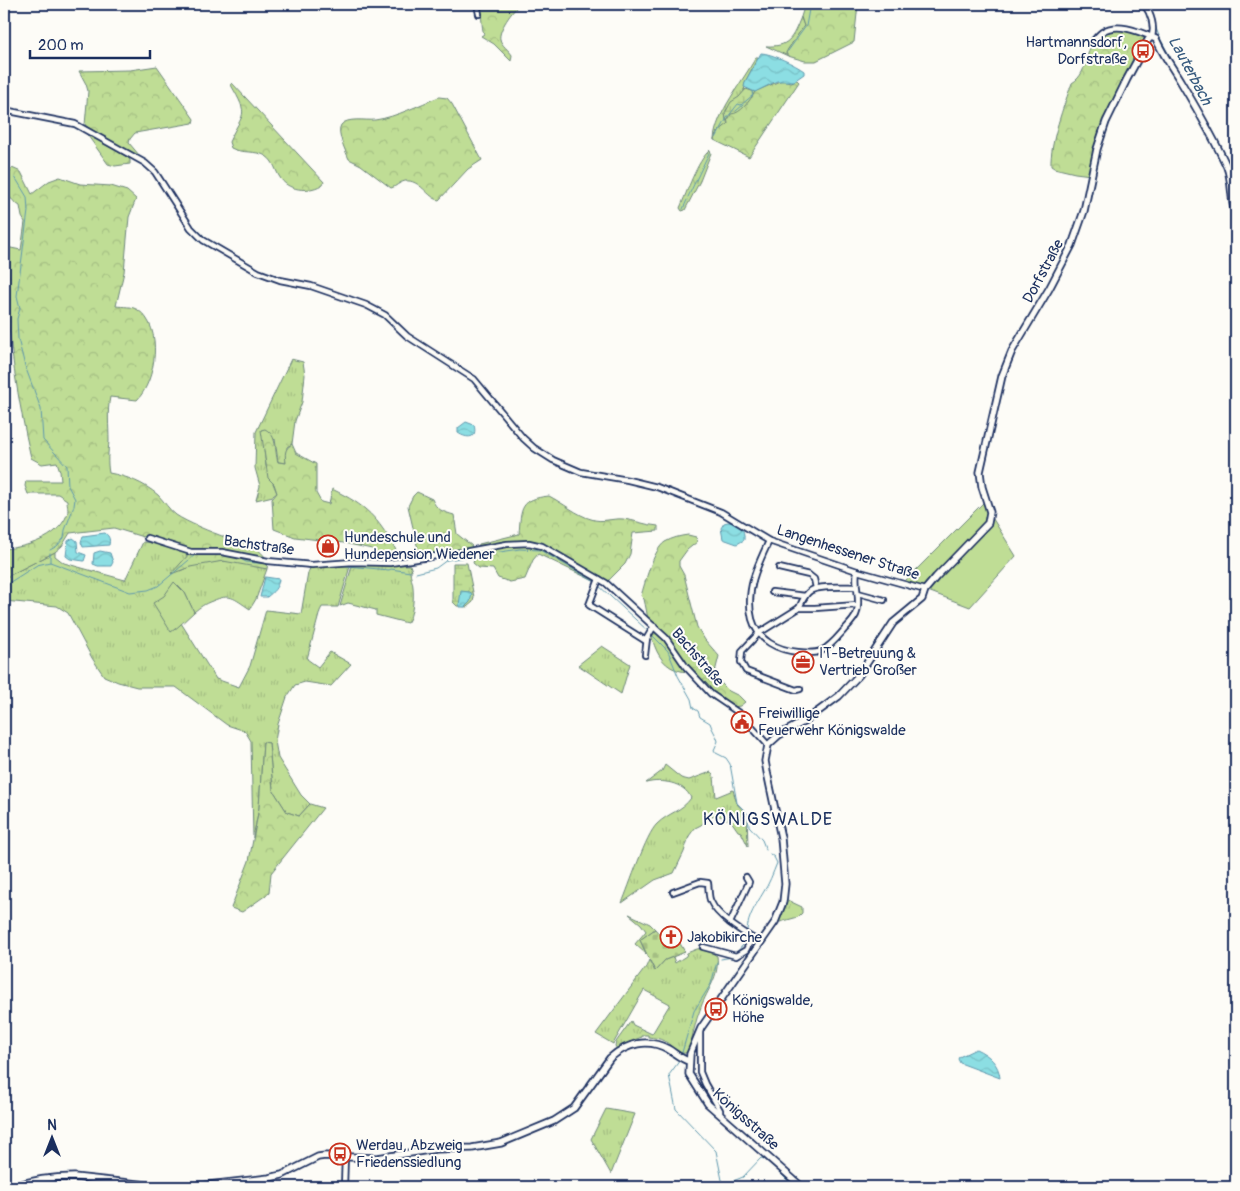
<svg xmlns="http://www.w3.org/2000/svg" width="1240" height="1191" viewBox="0 0 1240 1191" font-family="Pangolin,sans-serif">
	<style>
		.grass { fill: url(#grass-tufts); stroke: #6d867a }
		.forest { fill: url(#forest-crowns); stroke: #6d867a }
		.wetland { fill: url(#wetland-marsh); stroke: #6d867a }
		.cemetery { fill: url(#cemetery-stones); stroke: #6d867a }
		.garden { fill: #bfdd95; stroke: #6d867a }
		.water { fill: url(#water-waves); stroke: #5f98ae }
		.lines { fill: none; stroke-linecap: round; stroke-linejoin: round }
		.stream { stroke: #5f98ae; stroke-width: 1 }
		.minor-casing { stroke: #1b2f5e; stroke-width: 8 }
		.tertiary-casing { stroke: #1b2f5e; stroke-width: 9 }
		.minor { stroke: #fdfcf7; stroke-width: 4.5 }
		.tertiary { stroke: #fdfcf7; stroke-width: 5.5 }
		.labels { text-anchor: middle; stroke-width: 4; stroke-linejoin: round; paint-order: stroke }
		.poi-label { font-size: 15px; fill: #1b2f5e; stroke: #fdfcf7; text-anchor: start }
		.street-label { font-size: 15px; fill: #1b2f5e; stroke: #fdfcf7 }
		.water-label { font-size: 16px; font-style: italic; fill: #375b7f; stroke: #fdfcf7 }
		.quarter-label { font-size: 18px; letter-spacing: 1px; fill: #1b2f5e; stroke: #fdfcf7 }
	</style>
	<defs>
		<pattern id="grass-tufts" width="24" height="20" patternUnits="userSpaceOnUse" patternTransform="scale(1.25)"><rect width="24" height="20" fill="#bfdd95"/><path d="M3 7l-1-3M5 7V3M7 7l1-3M15 17l-1-3M17 17v-4M19 17l1-3" fill="none" stroke="#a4be83"/></pattern>
		<pattern id="forest-crowns" width="20" height="18" patternUnits="userSpaceOnUse" patternTransform="scale(1.25)"><rect width="20" height="18" fill="#bfdd95"/><path d="M2 6a3 3 0 1 1 6 0M12 15a3 3 0 1 1 6 0" fill="none" stroke="#a4be83"/></pattern>
		<pattern id="wetland-marsh" width="20" height="14" patternUnits="userSpaceOnUse" patternTransform="scale(1.25)"><rect width="20" height="14" fill="#bfdd95"/><path d="M1 5h8M5 5V1M11 12h8M15 12V8" fill="none" stroke="#a4be83"/></pattern>
		<pattern id="cemetery-stones" width="16" height="16" patternUnits="userSpaceOnUse" patternTransform="scale(1.25)"><rect width="16" height="16" fill="#bfdd95"/><path d="M2 7V4a2 2 0 0 1 4 0v3zM10 15v-3a2 2 0 0 1 4 0v3z" fill="#a4be83"/></pattern>
		<pattern id="water-waves" width="16" height="10" patternUnits="userSpaceOnUse" patternTransform="scale(1.25)"><rect width="16" height="10" fill="#8cdee3"/><path d="M0 5q4-4 8 0t8 0" fill="none" stroke="#78bfc5"/></pattern>
	</defs>
	<rect width="100%" height="100%" fill="#fdfcf7"/>
	<filter id="ink" filterUnits="userSpaceOnUse"><feTurbulence type="fractalNoise" baseFrequency=".02" numOctaves="2"/><feDisplacementMap in="SourceGraphic" scale="10" xChannelSelector="R" yChannelSelector="G"/><feConvolveMatrix kernelMatrix="1 2 1 2 8 2 1 2 1" color-interpolation-filters="sRGB"/></filter>
	<g filter="url(#ink)">
		<g class="grass">
			<path d="M801,17L804,26L786,53L788,56L766,46C789,47 792,39 801,17Z"/>
			<path d="M756,57H758L745,82L744,94L725,114L728,125L717,133L714,140C715,114 744,80 756,57Z"/>
			<path d="M710,150L711,153L700,181L685,210L682,211L680,208C687,192 697,161 710,150Z"/>
			<path d="M291,359L303,362L305,375L302,402L295,421L292,444L287,447L286,463L278,462L275,439L264,450L266,466L277,493L273,496L256,500L260,486L255,468L256,432Z"/>
			<path d="M143,542L155,543L190,553L180,571C206,558 240,559 267,569L256,599L250,609C233,598 231,593 212,601C204,604 200,607 194,612L185,593L181,623L216,679L239,687L250,666L266,610L301,614L308,573L311,566L351,563L338,607H322L320,611L307,659L318,667L330,652L351,664L331,686L305,682L295,685L287,697L278,724L275,741L278,758L301,795L310,804L299,816L287,812L273,790L269,743L263,742L259,808L253,838L251,741L245,731L227,725L176,687H137L118,682L104,676L92,658L68,613L57,606L4,601V576H8L55,552V556L64,563L125,580Z"/>
			<path d="M353,563L410,565L412,571H410C410,577 413,582 413,587C414,597 413,616 407,623L376,615V610L348,603L340,606Z"/>
			<path d="M602,646L630,664L621,694L578,665Z"/>
			<path d="M665,765L681,778L689,780L711,772L714,777L716,797L733,790L737,804L747,815L748,846L741,832L738,831L731,821L720,816L709,817L701,825L695,828L689,836L684,852L674,873L655,880L622,903C629,887 646,834 657,824C668,813 682,811 691,798C684,782 661,779 646,783L662,771Z"/>
			<path d="M785,899L802,907V913L798,917L780,922L778,921Z"/>
			<path d="M629,914L650,924L655,929L640,940L646,954L635,944L646,931L641,924Z"/>
			<path d="M704,948L717,956C720,976 707,990 701,1007C695,1021 693,1037 688,1052C678,1057 673,1045 664,1041C659,1038 654,1038 648,1037V1035H642V1037L634,1040L617,1049L615,1046L616,1042L631,1021L633,1025L652,1034L670,1004L644,990L613,1044L596,1034L646,967L649,960L655,971L665,960L673,957L675,963L686,956L687,953L697,949Z"/>
			<path d="M606,1109L635,1114L611,1174L591,1139Z"/>
		</g>
		<g class="forest">
			<path d="M480,4H520C513,10 498,30 500,39C501,45 509,50 512,55L511,61L494,44L481,36L484,34C481,26 483,17 479,10Z"/>
			<path d="M805,4H858L854,42L816,61H805L788,56L786,53L788,49L804,26L801,17Z"/>
			<path d="M1120,28L1136,31L1148,37L1111,111L1091,175L1075,173L1054,168L1051,166C1050,142 1064,105 1072,83C1091,72 1083,44 1101,33C1106,30 1115,29 1120,28Z"/>
			<path d="M157,66L194,119L193,123L135,133L130,139L129,143L139,155L138,156L101,136L85,125L88,91L86,84L79,71L130,70Z"/>
			<path d="M782,80L791,82L797,80L799,82L749,157L714,140L720,130L728,124L726,110L744,94V89L754,92Z"/>
			<path d="M232,83L324,182L323,184C312,192 290,192 281,179C275,171 275,162 266,156C256,150 242,154 231,148L229,142C243,111 250,118 231,85Z"/>
			<path d="M439,97L447,98L452,104L482,160L468,169L439,200C428,198 420,179 405,181C399,182 396,187 391,188L361,165L349,159C346,152 336,132 341,125C347,117 366,121 375,120C397,117 418,105 439,97Z"/>
			<path d="M86,133L127,157L130,160V164L115,166L108,164Z"/>
			<path d="M12,168L21,172L32,194L49,181L60,177L80,184L111,186L127,191L136,199L129,217L124,272L116,306C123,307 132,306 138,310C164,327 156,381 137,400L110,397C107,412 109,426 109,441C108,453 107,462 109,473C126,476 144,483 158,495C164,501 169,510 176,515C186,522 213,533 225,537C245,544 255,542 268,561L267,569L223,561L190,567L171,574L191,552L114,528L70,533L62,546L55,552L8,576H4V549C26,547 57,539 67,515C69,511 67,504 67,500L58,494H28L25,486L26,481H61L60,471L57,462L42,464L31,458C18,400 8,341 6,281C6,270 1,258 6,247L21,250L25,222L22,217L20,206C4,196 2,184 12,168Z"/>
			<path d="M265,429C278,436 274,449 278,462L286,463C285,454 284,449 292,444L296,453L316,464V493L321,502L329,504L332,489C367,506 377,517 396,550L388,558L377,554L372,549L344,543L295,537L274,529L272,499L277,493L274,484L268,478L261,430Z"/>
			<path d="M417,492L432,499C436,510 444,512 454,515L457,534L472,546L468,552L420,558L408,506L413,496Z"/>
			<path d="M549,496C561,502 579,516 591,519C602,523 612,518 623,519C634,520 645,525 658,526V531L633,533L630,554L625,564L608,581L596,582L538,554L533,560L525,579L510,582L498,578L493,569L479,568L473,563L479,544L519,534C521,508 520,499 549,496Z"/>
			<path d="M688,535L696,537L697,542L687,550L679,561V566L684,575L697,627L705,640L719,656L714,676L729,691L739,696L745,702L740,706L733,707L713,700L705,687L689,672C650,671 651,627 644,599L641,596C645,583 653,550 665,542C672,538 680,536 688,535Z"/>
			<path d="M263,742L269,743L273,790L287,812L299,816L310,804L323,808L271,873L269,893L242,912L231,908L249,861L259,808Z"/>
		</g>
		<g class="wetland">
			<path d="M746,89L755,92C750,100 741,114 731,114L728,120H726L725,113L731,102L739,97Z"/>
			<path d="M453,563H467L474,597L473,602L467,607L457,606L453,602Z"/>
		</g>
		<path class="cemetery" d="M655,929L668,944L678,940L685,952L665,960L655,971L640,940Z"/>
		<g class="garden">
			<path d="M983,503L1016,556L970,607L904,582Z"/>
			<path d="M174,582L185,593L194,612C186,619 179,627 171,632L153,603L164,596Z"/>
		</g>
		<g class="water">
			<path d="M761,53C771,53 796,65 804,71V74L794,81H777L755,92L744,87L745,82Z"/>
			<path d="M466,422L474,425C478,439 467,439 458,433V428Z"/>
			<path d="M728,522C740,522 745,529 744,540L737,544L723,539L721,528L724,523Z"/>
			<path d="M105,533C110,537 110,540 109,545L83,547L81,542L83,536Z"/>
			<path d="M73,538L77,541L78,552L86,555L84,561L70,559L66,556L68,541Z"/>
			<path d="M100,551L110,553L113,562L111,566H98L93,564L94,553Z"/>
			<path d="M265,577L279,579C278,588 273,592 267,597H260Z"/>
			<path d="M461,591L470,592L472,594L470,602L465,607H460L459,605Z"/>
			<path d="M976,1049C989,1055 999,1064 1000,1078L960,1063L958,1059L959,1057Z"/>
		</g>
		<g class="lines">
			<g class="stream">
				<path d="M1147,4C1155,17 1154,27 1161,40C1173,64 1189,87 1201,112"/>
				<path d="M788,51L806,26L810,4"/>
				<path d="M736,111L743,105"/>
				<path d="M1207,133L1218,154"/>
				<path d="M716,138L727,118L738,104L741,105L753,95L752,92"/>
				<path d="M15,177L27,197L28,211L17,296L20,308L17,319L18,339L25,366L41,409L43,440L67,466L68,486L75,499L74,506L65,530L64,538L57,546L50,550"/>
				<path d="M688,197L709,153"/>
				<path d="M683,209L687,200"/>
				<path d="M50,553V562"/>
				<path d="M239,558L246,562L279,565"/>
				<path d="M337,565L389,570L391,569L410,572"/>
				<path d="M286,566L310,567L333,566"/>
				<path d="M416,573L436,568L447,560L520,549L540,550L595,582"/>
				<path d="M598,585L648,631"/>
				<path d="M4,586L37,565L50,562L130,592L148,590L158,586L195,555H227"/>
				<path d="M651,634L668,651L678,676L691,699L693,708L698,711L700,717L710,723C712,730 716,734 718,741L714,750L716,753L726,758L730,764L737,803L748,814L749,826L762,840L766,850"/>
				<path d="M747,930C748,916 756,905 763,893C769,884 773,873 777,863L774,857L770,854"/>
				<path d="M735,954L744,944L745,936"/>
				<path d="M721,959L732,957"/>
				<path d="M681,1056L694,1011L711,984L717,962"/>
				<path d="M680,1060L669,1075L676,1109L716,1151L722,1180L726,1184L743,1177L761,1158L768,1160"/>
				<path d="M772,1165L794,1187"/>
			</g>
			<g class="minor-casing">
				<g id="minor">
					<path d="M477,4L479,14"/>
					<path d="M1091,44C1094,40 1098,35 1102,32C1116,22 1138,31 1152,37C1155,24 1151,14 1144,4"/>
					<path d="M4,110L75,124L145,163L155,172L191,228L203,240L258,272L280,280L311,286L366,305L385,315L407,336L474,379L523,438L534,448L553,460L581,472L628,480L657,487L721,512L769,541L857,571L925,590"/>
					<path d="M147,538L191,552H222L268,561L312,565L353,562L390,563L463,552L507,544L529,543L542,546L606,583L666,638L686,667L711,694L739,713L768,745"/>
					<path d="M769,541C757,566 745,591 752,619C758,641 778,650 798,652C806,653 814,654 821,651C830,647 837,638 844,630C848,626 856,618 857,612C861,598 854,585 857,571"/>
					<path d="M779,568L809,575L814,579L816,588"/>
					<path d="M599,579L589,605L646,641"/>
					<path d="M772,592L805,596"/>
					<path d="M858,593L884,600"/>
					<path d="M799,608C802,602 804,595 810,591C819,585 845,587 856,587"/>
					<path d="M645,655L647,638L654,626"/>
					<path d="M800,689L796,690L746,671L741,662L742,651L759,633L799,608H815L857,605"/>
					<path d="M673,892L700,882L708,883C709,889 708,897 711,902C718,918 746,934 760,943"/>
					<path d="M730,923L749,882L746,877"/>
					<path d="M703,947L736,956L746,950L752,938"/>
					<path d="M700,1032V1072L705,1084L720,1110V1114"/>
					<path d="M344,1187L345,1156"/>
				</g>
			</g>
			<g class="tertiary-casing">
				<g id="tertiary">
					<path d="M12,1187C32,1180 53,1177 74,1177L166,1187H191L269,1178L282,1175L318,1157L325,1156L377,1158L436,1149L472,1148L501,1143L554,1121L574,1108L610,1058C627,1043 648,1038 668,1049C675,1053 681,1059 689,1061"/>
					<path d="M802,1187L708,1104L689,1074L690,1054L701,1028L775,922L783,902L785,884L781,838L767,772L765,761L768,745L779,735L805,721L839,696L859,675L893,623L922,599L925,590L936,577L988,523L990,512L982,487L980,472L1002,376L1012,351L1049,289L1072,245L1084,211L1097,149L1106,122L1127,79L1148,40L1151,37L1156,39C1163,55 1172,67 1181,82C1197,109 1214,138 1227,167C1233,182 1230,200 1236,216"/>
				</g>
			</g>
			<use href="#minor" class="minor"/>
			<use href="#tertiary" class="tertiary"/>
		</g>
	</g>
	<defs>
		<g id="bus-ring" transform="scale(1.125)"><circle r="9.5" fill="#fdfcf7" stroke="#c8321e" stroke-width="1.5"/><path d="M-5-6H5V4H4V6H2V4H-2V6H-4V4H-5ZM-3.5-4V0h7V-4ZM-3.5 1.2v1.5H-2V1.2ZM2 1.2v1.5H3.5V1.2Z" fill="#c8321e"/></g>
		<g id="shop-ring" transform="scale(1.125)"><circle r="9.5" fill="#fdfcf7" stroke="#c8321e" stroke-width="1.5"/><path d="M-5-2.5h2.3a2.7 3.5 0 0 1 5.4 0H5L5.5 6h-11ZM-1.5-2.5h3a1.5 2.3 0 0 0-3 0Z" fill="#c8321e"/></g>
		<g id="office-ring" transform="scale(1.125)"><circle r="9.5" fill="#fdfcf7" stroke="#c8321e" stroke-width="1.5"/><path d="M-6-3h4V-5.5h4V-3h4V5H-6ZM-1-4.5V-3h2v-1.5ZM-6 0V1H6V0Z" fill="#c8321e"/></g>
		<g id="civic-ring" transform="scale(1.125)"><circle r="9.5" fill="#fdfcf7" stroke="#c8321e" stroke-width="1.5"/><path d="M-.6-6.5H3V-4.5H.6V-3L4-1V1h2V6H-6V1h2V-1L-.6-3ZM-1.2 2.5V6h2.4V2.5Z" fill="#c8321e"/></g>
		<g id="church-ring" transform="scale(1.125)"><circle r="9.5" fill="#fdfcf7" stroke="#c8321e" stroke-width="1.5"/><path d="M-1.2-6h2.4v3.5h3.3v2.4h-3.3V6h-2.4V-.1h-3.3v-2.4h3.3Z" fill="#c8321e"/></g>
	</defs>
	<g fill-rule="evenodd">
		<use href="#bus-ring" x="1143" y="51"/>
		<use href="#shop-ring" x="328" y="546"/>
		<use href="#office-ring" x="803" y="662"/>
		<use href="#civic-ring" x="742" y="722"/>
		<use href="#church-ring" x="671" y="937"/>
		<use href="#bus-ring" x="716" y="1009"/>
		<use href="#bus-ring" x="340" y="1154"/>
	</g>
	<g class="labels">
		<g class="poi-label">
			<text x="1127" y="47" text-anchor="end">Hartmannsdorf,<tspan x="1127" dy="17">Dorfstraße</tspan></text>
			<text x="344" y="542">Hundeschule und<tspan x="344" dy="17">Hundepension Wiedener</tspan></text>
			<text x="819" y="658">IT-Betreuung &amp;<tspan x="819" dy="17">Vertrieb Großer</tspan></text>
			<text x="758" y="718">Freiwillige<tspan x="758" dy="17">Feuerwehr Königswalde</tspan></text>
			<text x="687" y="942">Jakobikirche</text>
			<text x="732" y="1005">Königswalde,<tspan x="732" dy="17">Höhe</tspan></text>
			<text x="356" y="1150">Werdau, Abzweig<tspan x="356" dy="17">Friedenssiedlung</tspan></text>
		</g>
		<g class="street-label">
			<text transform="translate(1043 271) rotate(-62)" y="5">Dorfstraße</text>
			<text transform="translate(259 545) rotate(8)" y="5">Bachstraße</text>
			<text transform="translate(848 552) rotate(18)" y="5">Langenhessener Straße</text>
			<text transform="translate(698 657) rotate(49)" y="5">Bachstraße</text>
			<text transform="translate(746 1119) rotate(42)" y="5">Königsstraße</text>
		</g>
		<g class="water-label">
			<text transform="translate(1191 70) rotate(62)" y="6">Lauterbach</text>
		</g>
		<g class="quarter-label">
			<text x="768" y="825">KÖNIGSWALDE</text>
		</g>
	</g>
	<rect width="1240" height="1191" fill="none" stroke="#fdfcf7" stroke-width="20"/>
	<rect x="10" y="10" width="1220" height="1171" fill="none" stroke="#1b2f5e" stroke-width="2" filter="url(#ink)"/>
	<g transform="translate(52 1138)" stroke="#fdfcf7" stroke-width="4" paint-order="stroke">
	<path d="M0-4L9 19L0 12L-9 19Z" fill="#1b2f5e"/>
	<text y="-8" font-size="14" font-weight="bold" text-anchor="middle" fill="#1b2f5e">N</text>
	</g>
	<path d="M30 50v8h120v-8" fill="none" stroke="#1b2f5e" stroke-width="2.5"/>
	<text x="38" y="50" font-size="15" fill="#1b2f5e" stroke="#fdfcf7" stroke-width="4" paint-order="stroke">200 m</text>
</svg>
